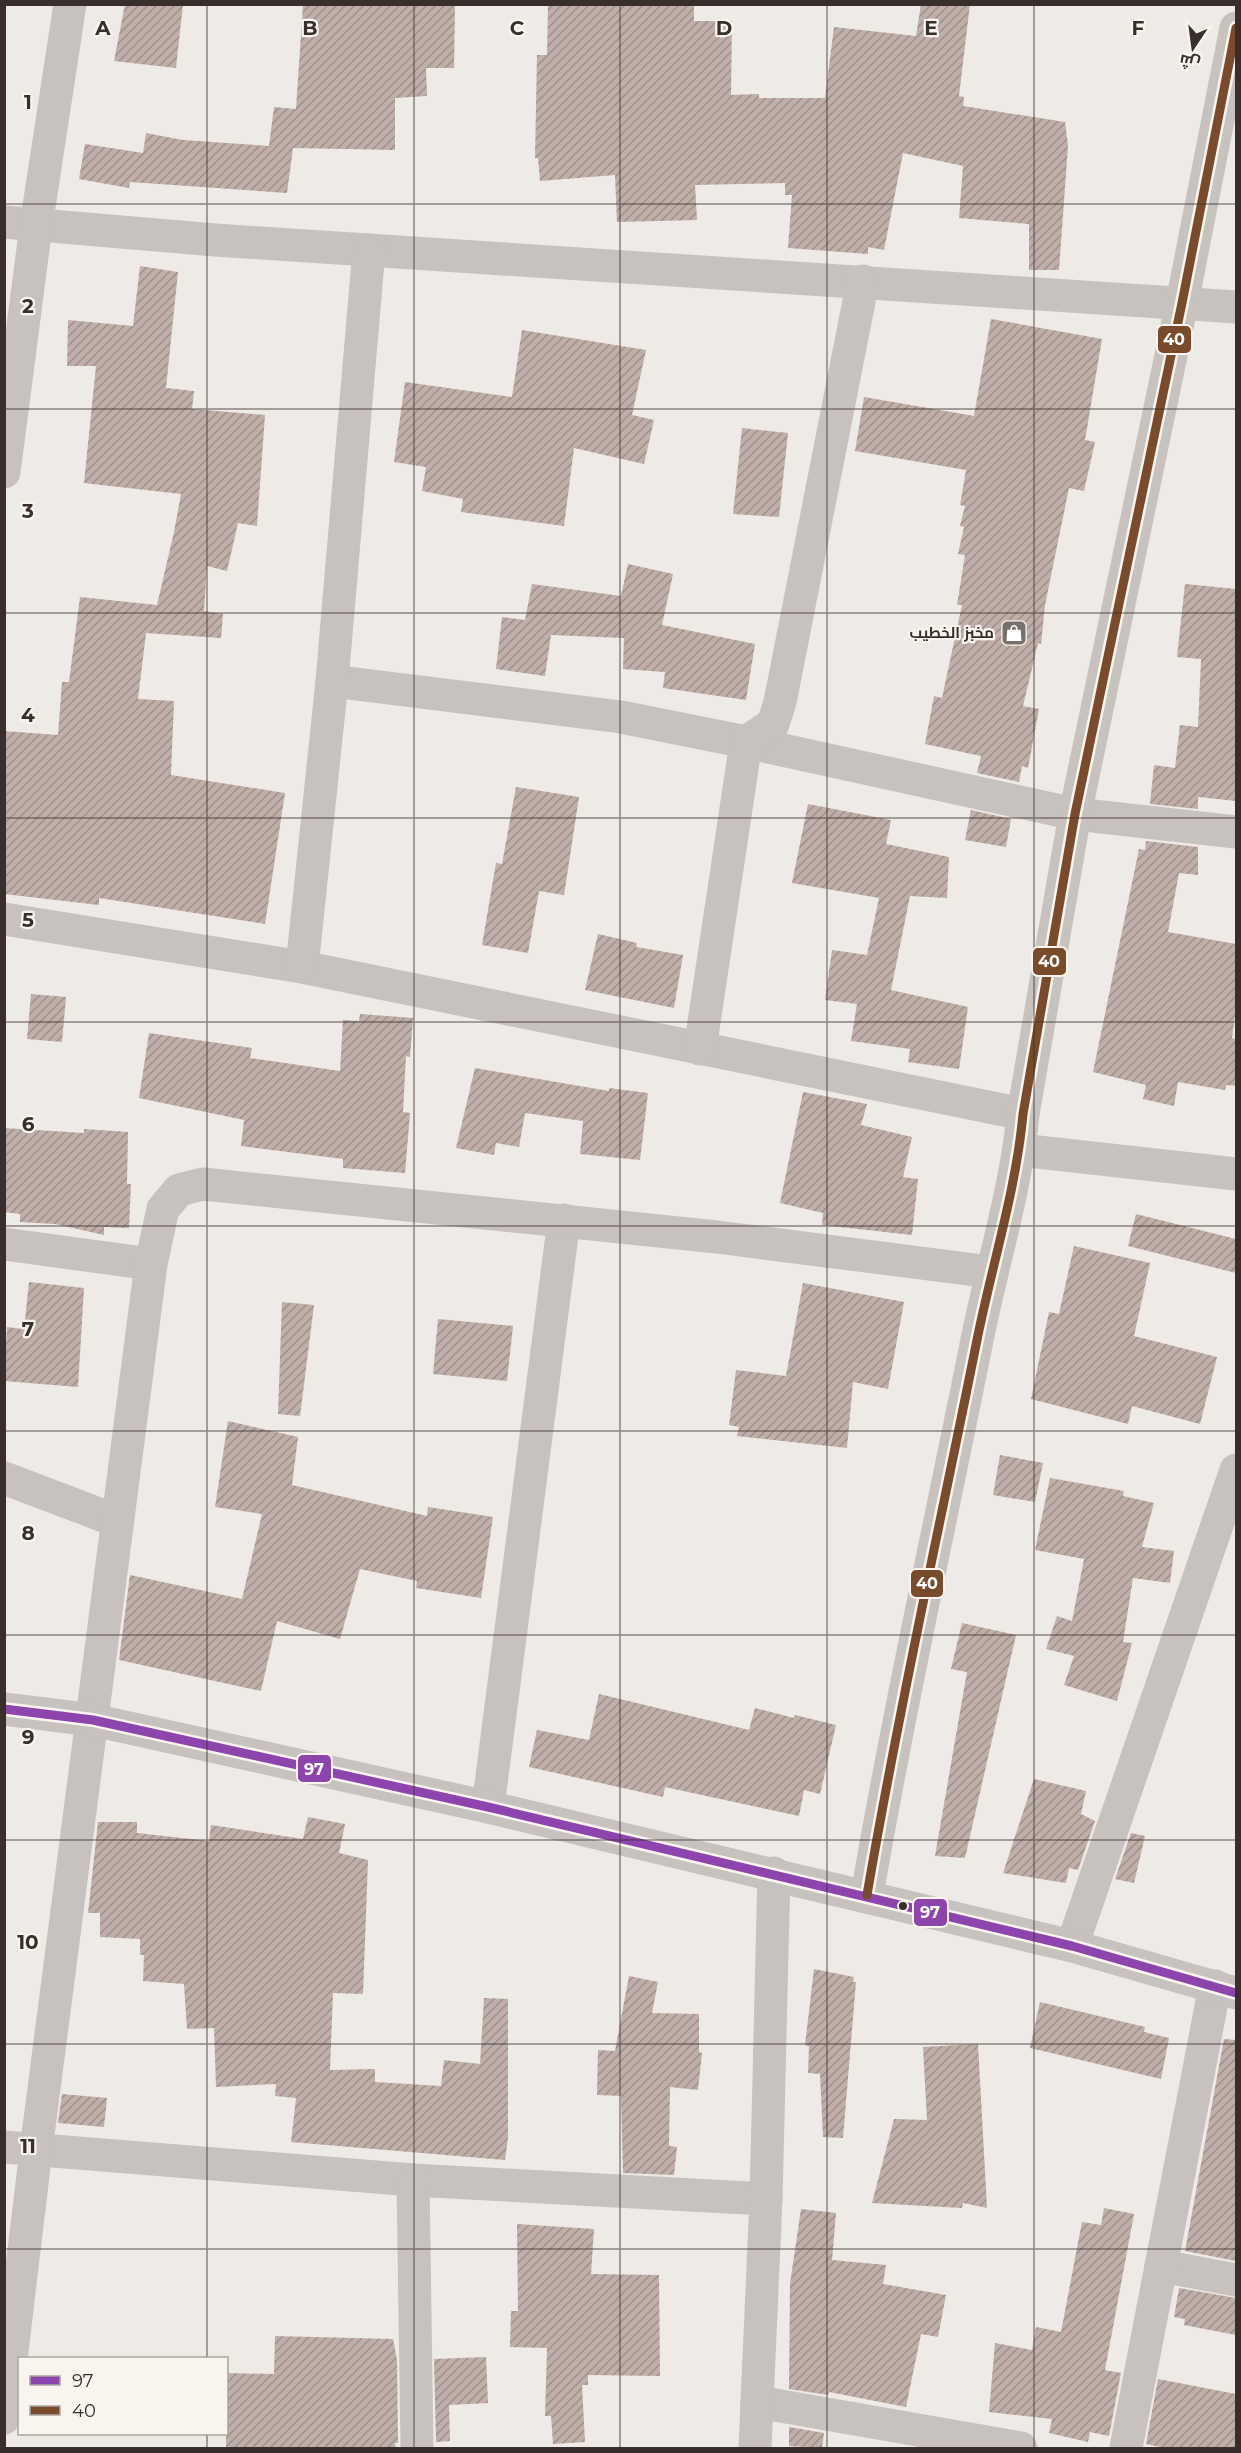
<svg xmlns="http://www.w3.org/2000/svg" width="1241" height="2453" viewBox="0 0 1241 2453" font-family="Montserrat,Cairo,sans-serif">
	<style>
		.building { fill: url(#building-hatch) }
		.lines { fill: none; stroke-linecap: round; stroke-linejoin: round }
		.minor { stroke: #c7c2be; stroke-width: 33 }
		.tertiary { stroke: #c7c2be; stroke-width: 33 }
		.bus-1-casing { stroke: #f9f4ee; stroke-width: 14 }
		.bus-2-casing { stroke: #f9f4ee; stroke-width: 14 }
		.bus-1 { stroke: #8e44ad; stroke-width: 9 }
		.bus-2 { stroke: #7a4b2a; stroke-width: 9 }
		.grid { fill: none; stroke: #382f2c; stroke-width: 1.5; stroke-opacity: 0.55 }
		.bus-dot { fill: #382f2c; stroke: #f9f4ee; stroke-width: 2 }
		.labels { text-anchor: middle; stroke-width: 4.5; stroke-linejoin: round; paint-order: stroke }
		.poi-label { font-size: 15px; font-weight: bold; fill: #382f2c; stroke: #f9f4ee; text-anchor: end }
		.grid-label { font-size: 20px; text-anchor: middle; font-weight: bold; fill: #382f2c; stroke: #f9f4ee; stroke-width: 4.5; stroke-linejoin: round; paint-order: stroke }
		.line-badge { stroke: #f9f4ee; stroke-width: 2 }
		.badge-label { font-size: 16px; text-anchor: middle; font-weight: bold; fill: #fff }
	</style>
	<defs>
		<pattern id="building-hatch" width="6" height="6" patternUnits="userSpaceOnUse" patternTransform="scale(1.5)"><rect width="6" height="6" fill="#c0afa8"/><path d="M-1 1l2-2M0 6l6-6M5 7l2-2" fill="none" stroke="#9d8f89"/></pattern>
	</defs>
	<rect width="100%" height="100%" fill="#eeeae5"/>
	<g class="building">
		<path d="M125,4H183L176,68L114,61Z"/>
		<path d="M303,4H455L454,68H426L427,96L395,98V150L293,148L287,193L130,182L129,188L79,179L85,144L143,153L146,133L183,140L269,146L274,107L296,109Z"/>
		<path d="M548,4H694V21H732L731,95L759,94V98H825L834,27L916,36L921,4H970L959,96L964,97L963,106L1065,122L1068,146L1059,270H1029V224L959,218L963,166L903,153L884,250L868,247V254L788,248L792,195H785V183L695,185L697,220L617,222L615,175L540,181L538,158H535L537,55H547Z"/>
		<path d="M140,266L178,272L166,388L194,391L192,409L265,415L257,526L238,523L227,571L207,566L204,611L223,614L221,638L146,633L138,699L174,701L171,775L285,793L265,924L99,898V905L4,894V731L58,735L62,682H69L80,597L157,605L174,532L181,494L84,483L96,366H67L68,320L133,326Z"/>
		<path d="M991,319L1102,339L1085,440L1095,442L1084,491L1069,488L1045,605L1041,644L1038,643L1023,706L1039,709L1028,768L1022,766L1019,782L977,773L981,756L925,744L934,696L942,698L962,605H957L965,555L958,554L964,527L960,526L965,506L960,505L966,470L855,451L864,397L974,416Z"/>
		<path d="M522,330L646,350L632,415L654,420L644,464L574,448L564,526L461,512L463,499L422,491L426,467L394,462L405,382L512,397Z"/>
		<path d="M742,428L788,433L779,517L733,514Z"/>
		<path d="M628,564L673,574L662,625L755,644L746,700L663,688L665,672L623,669L624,638L551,635L545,676L496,669L502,617L525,620L532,584L621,596Z"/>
		<path d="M1185,584L1236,589V801L1198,797V809L1150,804L1154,765L1175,768L1180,725L1198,727L1201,659L1177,657Z"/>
		<path d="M516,787L579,797L564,895L539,891L528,953L482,945L496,863L502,864Z"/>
		<path d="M808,804L891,820L886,844L949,857L947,898L910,896L891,990L968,1007L959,1069L908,1062L910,1049L851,1041L857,1004L825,1000L832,950L867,955L879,898L792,883Z"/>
		<path d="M971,810L1011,819L1006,847L965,840Z"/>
		<path d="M1146,841L1198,847V875L1179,873L1168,932L1236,944V1009L1232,1038L1236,1039V1086L1226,1085L1225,1090L1178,1082L1174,1106L1143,1099L1146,1085L1093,1072L1139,849L1145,850Z"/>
		<path d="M598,934L637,943L636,947L683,955L674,1008L585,990Z"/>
		<path d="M31,994L66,997L62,1042L27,1039Z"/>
		<path d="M360,1014L413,1018L410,1057L406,1056L403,1112L410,1113L405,1173L343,1168V1159L241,1146L244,1120L139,1098L149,1033L252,1048L250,1058L340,1071L343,1020L359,1021Z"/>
		<path d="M475,1068L609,1091V1088L648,1093L640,1160L580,1154L583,1121L525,1113L519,1147L496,1143L494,1155L456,1148Z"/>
		<path d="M803,1092L867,1104L861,1125L912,1137L903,1177L918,1179L912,1235L822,1225L823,1213L780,1203Z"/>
		<path d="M4,1128L84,1133V1129L128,1132L127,1184H131L129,1228L104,1227V1235L55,1224L20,1222V1214L4,1212Z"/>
		<path d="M1136,1214L1236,1239V1273L1128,1246Z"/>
		<path d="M1074,1246L1150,1263L1134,1336L1217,1357L1200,1424L1132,1406L1128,1424L1031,1399L1049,1312L1059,1314Z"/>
		<path d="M29,1282L84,1288L78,1387L4,1381L7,1327L24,1329Z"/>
		<path d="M803,1283L904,1302L888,1389L853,1382L847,1448L737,1436L739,1427L729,1425L736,1370L786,1376Z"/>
		<path d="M282,1302L314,1305L300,1416L278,1414Z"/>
		<path d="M438,1319L513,1326L507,1381L433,1374Z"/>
		<path d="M228,1421L298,1437L292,1485L427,1516L428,1507L493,1517L481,1598L416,1588L417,1581L360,1569L340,1639L277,1621L261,1691L119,1660L130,1575L242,1599L262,1514L215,1507Z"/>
		<path d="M1000,1455L1043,1463L1035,1502L993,1495Z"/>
		<path d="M1050,1478L1124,1491L1123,1496L1154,1503L1142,1547L1174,1551L1170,1583L1133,1578L1123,1642L1132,1643L1117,1701L1064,1685L1074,1656L1046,1649L1057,1616L1072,1621L1084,1559L1035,1550Z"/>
		<path d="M962,1623L1016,1635L965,1858L935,1856L967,1672L951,1669Z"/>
		<path d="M599,1694L749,1730L755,1708L794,1718L795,1715L836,1725L820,1794L804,1790L799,1816L665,1787L663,1797L529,1767L537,1730L589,1740Z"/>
		<path d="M1034,1779L1086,1791L1081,1814L1095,1821L1078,1870L1069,1868L1066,1883L1003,1873Z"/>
		<path d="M308,1817L345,1824L339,1853L368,1860L363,1994L333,1993L330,2070L375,2069V2082L441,2086L444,2060L480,2064L484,1998L508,1999V2138L505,2160L291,2142L296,2098L275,2096L276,2084L216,2087L214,2028L187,2029L184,1984L143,1981L144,1955H140V1939L100,1937V1913H88L98,1822H137V1833L209,1841L211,1825L303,1839Z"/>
		<path d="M1131,1833L1145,1836L1134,1883L1115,1879Z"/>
		<path d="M814,1969L854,1977L853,1982H856L843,2138L823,2137L820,2074L808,2073L809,2046L805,2045Z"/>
		<path d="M629,1976L658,1982L652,2013L699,2014V2052L702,2053L698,2090L670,2087L669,2146L677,2147L674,2175L623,2173L621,2096L597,2095L598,2050L615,2051Z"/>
		<path d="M1040,2002L1145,2027L1144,2032L1169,2038L1161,2079L1030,2048Z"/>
		<path d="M1224,2039L1236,2040V2261L1185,2251Z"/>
		<path d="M978,2044L987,2208L963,2203L962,2208L872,2203L894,2119L927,2120L923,2047Z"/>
		<path d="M62,2094L107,2098L104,2127L58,2123Z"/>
		<path d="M1104,2208L1134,2214L1105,2370L1121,2373L1109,2436L1090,2432L1088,2442L1049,2433L1052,2419L989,2412L995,2343L1032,2350L1036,2327L1061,2332L1082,2222L1101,2225Z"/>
		<path d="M801,2209L836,2213L832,2260L886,2265L883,2284L946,2295L938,2337L921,2334L906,2407L829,2392L828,2395L789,2389L790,2284Z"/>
		<path d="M517,2224L594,2229L591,2274L659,2275L660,2376L588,2375V2385H582L585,2442L553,2444L551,2416H545L547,2348L510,2347L511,2311H518Z"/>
		<path d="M1179,2288L1236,2298V2335L1184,2325L1185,2319L1174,2317Z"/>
		<path d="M275,2336L393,2339L397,2360L398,2443H395L396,2448H226V2373L274,2374Z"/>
		<path d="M486,2357L488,2403L449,2405L450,2441L436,2442L434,2359Z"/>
		<path d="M1158,2379L1236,2394V2448H1165L1146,2444Z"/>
		<path d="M789,2427L824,2433L822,2448L789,2446Z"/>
	</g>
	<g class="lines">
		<g class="minor">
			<path d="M4,222L215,240L1236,307"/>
			<path d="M4,472L36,226L70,4"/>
			<path d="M332,681L621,717L746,742L1075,814L1236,832"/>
			<path d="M4,919L302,967L1023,1114"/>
			<path d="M302,967L332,681L369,250"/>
			<path d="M700,1049L746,742L773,724L780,702L863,281"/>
			<path d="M1020,1150L1236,1174"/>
			<path d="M4,1244L151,1264"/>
			<path d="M4,1478L117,1521"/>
			<path d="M488,1807L564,1220"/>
			<path d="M867,1895C899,1709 940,1525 977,1340C992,1265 1016,1190 1023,1114L1075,814L1182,303L1236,28"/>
			<path d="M1072,1946L1236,1470"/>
			<path d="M4,2147L413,2180L766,2199"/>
			<path d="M413,2180L417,2448"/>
			<path d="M1161,2266L1236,2280"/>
			<path d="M757,2402L1021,2448"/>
			<path d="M4,2418L36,2150L151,1264L163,1209L179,1190L203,1184L717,1237L991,1272"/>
			<path d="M1126,2448L1215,1986"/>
		</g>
		<g class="tertiary">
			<path d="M4,1709L93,1720L488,1807L1072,1946L1236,1993"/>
			<path d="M755,2448L766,2199L774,1873"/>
		</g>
		<g class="bus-1-casing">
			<path id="bus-1" d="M4,1709L93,1720L488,1807L1072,1946L1236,1993"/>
		</g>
		<g class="bus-2-casing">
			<path id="bus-2" d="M867,1895C899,1709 940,1525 977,1340C992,1265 1016,1190 1023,1114L1075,814L1182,303L1236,28"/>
		</g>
		<use href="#bus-1" class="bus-1"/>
		<use href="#bus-2" class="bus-2"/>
	</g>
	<path class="grid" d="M207,4V2358M414,4V2448M620,4V2448M827,4V2448M1034,4V2448M4,204H1236M4,409H1236M4,613H1236M4,818H1236M4,1022H1236M4,1226H1236M4,1431H1236M4,1635H1236M4,1840H1236M4,2044H1236M4,2249H1236M207,2434V2448"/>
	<defs>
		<g id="shop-square" transform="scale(1.35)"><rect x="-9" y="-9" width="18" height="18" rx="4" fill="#78706d" stroke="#f9f4ee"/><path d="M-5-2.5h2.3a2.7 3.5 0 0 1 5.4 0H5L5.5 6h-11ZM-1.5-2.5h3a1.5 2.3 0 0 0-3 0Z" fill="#fff"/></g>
	</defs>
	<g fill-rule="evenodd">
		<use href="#shop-square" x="1014" y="633"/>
	</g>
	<circle class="bus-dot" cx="903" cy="1906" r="5"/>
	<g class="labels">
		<g class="poi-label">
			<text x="994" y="638">مخبز الخطيب</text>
		</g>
	</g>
	<g class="grid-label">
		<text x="103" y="35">A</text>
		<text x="310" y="35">B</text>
		<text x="517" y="35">C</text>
		<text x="724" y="35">D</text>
		<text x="931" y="35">E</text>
		<text x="1138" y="35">F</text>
		<text x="28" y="109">1</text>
		<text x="28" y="313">2</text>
		<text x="28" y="518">3</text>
		<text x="28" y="722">4</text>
		<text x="28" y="927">5</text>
		<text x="28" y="1131">6</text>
		<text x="28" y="1336">7</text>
		<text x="28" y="1540">8</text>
		<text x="28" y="1744">9</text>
		<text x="28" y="1949">10</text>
		<text x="28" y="2153">11</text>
	</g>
	<g class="line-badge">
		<rect x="1157" y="325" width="35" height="29" rx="6" fill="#7a4b2a"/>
		<rect x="1032" y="947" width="35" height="29" rx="6" fill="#7a4b2a"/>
		<rect x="910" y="1569" width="34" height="29" rx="6" fill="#7a4b2a"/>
		<rect x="297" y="1754" width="35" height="29" rx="6" fill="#8e44ad"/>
		<rect x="913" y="1898" width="35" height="29" rx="6" fill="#8e44ad"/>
	</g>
	<g class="badge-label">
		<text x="1174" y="345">40</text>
		<text x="1049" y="967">40</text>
		<text x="927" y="1589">40</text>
		<text x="314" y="1775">97</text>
		<text x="930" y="1918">97</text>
	</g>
	<rect width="1241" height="2453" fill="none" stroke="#382f2c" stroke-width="12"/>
	<rect x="18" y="2357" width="210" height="78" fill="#f9f4ee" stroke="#aca5a0" stroke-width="1.5"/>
	<rect x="30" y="2376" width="30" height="9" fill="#8e44ad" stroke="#aca5a0" stroke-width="1.5"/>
	<text x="72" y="2387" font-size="18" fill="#382f2c">97</text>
	<rect x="30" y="2406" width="30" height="9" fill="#7a4b2a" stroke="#aca5a0" stroke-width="1.5"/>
	<text x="72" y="2417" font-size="18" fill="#382f2c">40</text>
	<g transform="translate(1193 48) rotate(193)" stroke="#f9f4ee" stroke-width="4.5" paint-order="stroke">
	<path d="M0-4.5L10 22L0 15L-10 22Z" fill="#382f2c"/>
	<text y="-9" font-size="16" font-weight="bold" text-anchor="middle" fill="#382f2c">ش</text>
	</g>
</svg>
